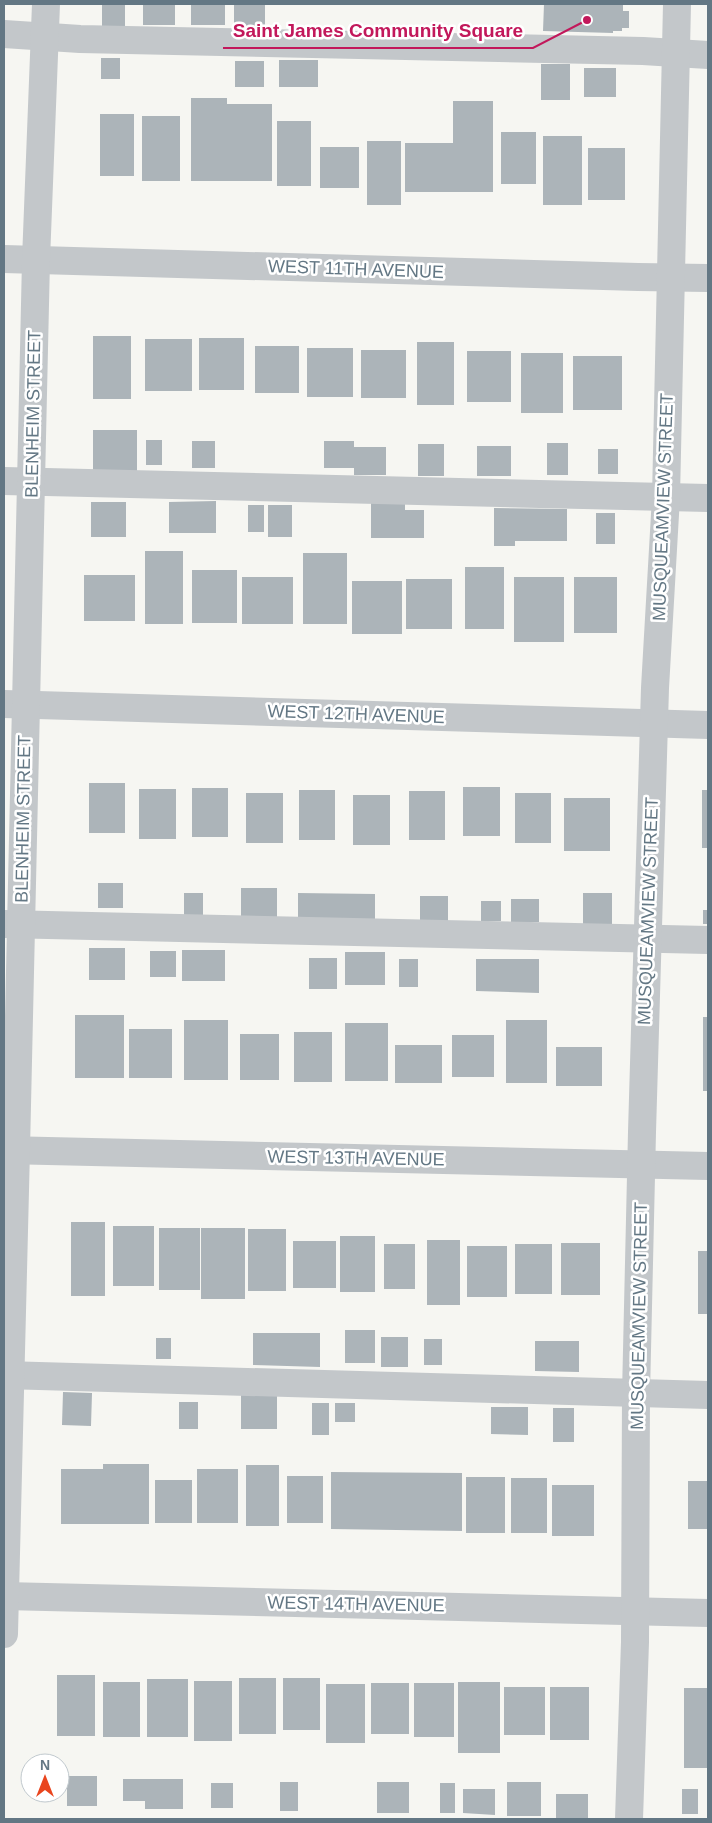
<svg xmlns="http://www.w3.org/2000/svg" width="712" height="1823" viewBox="0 0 712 1823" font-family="Arial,sans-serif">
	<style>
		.building { fill: #acb4b9 }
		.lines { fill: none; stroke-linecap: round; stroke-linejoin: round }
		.minor { stroke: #c3c7ca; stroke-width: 28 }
		.labels { text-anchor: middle; stroke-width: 5; stroke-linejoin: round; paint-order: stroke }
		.street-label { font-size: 18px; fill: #637784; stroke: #fff }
		.leader { fill: none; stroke: #c2185b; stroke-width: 2 }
		.callout-dot { fill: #c2185b; stroke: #fff; stroke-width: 2 }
		.callout-label { font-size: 19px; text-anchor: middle; font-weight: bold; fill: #c2185b; stroke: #fff; stroke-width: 5; stroke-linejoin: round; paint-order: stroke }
	</style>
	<rect width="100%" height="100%" fill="#f6f6f2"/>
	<g class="building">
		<rect x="102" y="4" width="23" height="22"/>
		<rect x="143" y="4" width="32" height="21"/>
		<rect x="191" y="4" width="34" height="21"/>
		<rect x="234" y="4" width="31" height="23"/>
		<path d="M544,4H623V11H629V28H622V31H613V33L543,31Z"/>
		<rect x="101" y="58" width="19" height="21"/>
		<rect x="279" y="60" width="39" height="27"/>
		<rect x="235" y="61" width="29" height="26"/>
		<rect x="541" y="64" width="29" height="36"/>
		<rect x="584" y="68" width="32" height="29"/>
		<path d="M191,98H227V104H272V181H191Z"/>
		<path d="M453,101H493V192H405V143H453Z"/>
		<rect x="100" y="114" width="34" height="62"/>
		<rect x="142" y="116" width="38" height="65"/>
		<rect x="277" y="121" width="34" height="65"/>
		<rect x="501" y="132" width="35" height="52"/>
		<rect x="543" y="136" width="39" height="69"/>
		<rect x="367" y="141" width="34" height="64"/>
		<rect x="320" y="147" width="39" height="41"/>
		<rect x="588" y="148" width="37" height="52"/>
		<rect x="93" y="336" width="38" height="63"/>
		<rect x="199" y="338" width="45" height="52"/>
		<rect x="145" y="339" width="47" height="52"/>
		<rect x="417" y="342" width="37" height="63"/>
		<rect x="255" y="346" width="44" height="47"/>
		<rect x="307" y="348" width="46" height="49"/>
		<rect x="361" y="350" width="45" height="48"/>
		<rect x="467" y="351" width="44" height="51"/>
		<rect x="521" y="353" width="42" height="60"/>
		<rect x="573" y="356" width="49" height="54"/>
		<rect x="93" y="430" width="44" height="42"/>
		<rect x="146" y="440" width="16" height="25"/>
		<rect x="192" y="441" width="23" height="27"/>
		<path d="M324,441H354V447H386V475H354V468H324Z"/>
		<rect x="547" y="443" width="21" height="32"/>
		<rect x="418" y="444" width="26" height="32"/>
		<rect x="477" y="446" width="34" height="30"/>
		<rect x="598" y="449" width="20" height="25"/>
		<path d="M216,501V533H169V502Z"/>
		<rect x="91" y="502" width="35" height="35"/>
		<path d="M371,503H405V510H424V538H371Z"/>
		<rect x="248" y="505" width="16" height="27"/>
		<rect x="268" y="505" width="24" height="32"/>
		<path d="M494,508L567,509V541H515V546H494Z"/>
		<rect x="596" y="513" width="19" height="31"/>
		<rect x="145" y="551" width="38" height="73"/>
		<rect x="303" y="553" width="44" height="71"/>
		<rect x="465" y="567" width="39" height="62"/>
		<rect x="192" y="570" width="45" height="53"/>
		<rect x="84" y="575" width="51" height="46"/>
		<rect x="242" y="577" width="51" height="47"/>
		<rect x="514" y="577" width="50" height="65"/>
		<rect x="574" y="577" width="43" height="56"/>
		<rect x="406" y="579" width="46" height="50"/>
		<rect x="352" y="581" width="50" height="53"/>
		<rect x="89" y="783" width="36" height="50"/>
		<rect x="463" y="787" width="37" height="49"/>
		<rect x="192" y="788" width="36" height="49"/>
		<rect x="139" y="789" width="37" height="50"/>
		<rect x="299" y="790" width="36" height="50"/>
		<rect x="702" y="790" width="6" height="58"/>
		<rect x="409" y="791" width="36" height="49"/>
		<rect x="246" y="793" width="37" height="50"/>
		<rect x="515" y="793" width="36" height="50"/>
		<rect x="353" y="795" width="37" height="50"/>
		<rect x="564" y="798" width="46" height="53"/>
		<rect x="98" y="883" width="25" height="25"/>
		<rect x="241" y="888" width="36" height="32"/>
		<rect x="184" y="893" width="19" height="23"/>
		<path d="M298,893L375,894V921L298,920Z"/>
		<rect x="583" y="893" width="29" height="33"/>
		<rect x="420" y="896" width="28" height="27"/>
		<rect x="511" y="899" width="28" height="23"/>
		<rect x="481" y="901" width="20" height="20"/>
		<rect x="703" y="910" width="5" height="14"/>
		<rect x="89" y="948" width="36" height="32"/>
		<rect x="182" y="950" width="43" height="31"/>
		<rect x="150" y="951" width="26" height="26"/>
		<rect x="345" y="952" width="40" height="33"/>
		<rect x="309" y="958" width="28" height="31"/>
		<rect x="399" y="959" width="19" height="28"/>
		<path d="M476,959H539V993L476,991Z"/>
		<rect x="75" y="1015" width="49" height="63"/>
		<rect x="703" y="1017" width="5" height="74"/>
		<rect x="184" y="1020" width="44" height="60"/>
		<rect x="506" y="1020" width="41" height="63"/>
		<rect x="345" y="1023" width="43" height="58"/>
		<rect x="129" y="1029" width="43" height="49"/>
		<rect x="294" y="1032" width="38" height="50"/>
		<rect x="240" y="1034" width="39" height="46"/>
		<rect x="452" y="1035" width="42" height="42"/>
		<rect x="395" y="1045" width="47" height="38"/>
		<rect x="556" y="1047" width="46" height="39"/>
		<rect x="71" y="1222" width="34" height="74"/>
		<rect x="113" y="1226" width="41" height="60"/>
		<rect x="159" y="1228" width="41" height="62"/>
		<rect x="201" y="1228" width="44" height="71"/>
		<rect x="248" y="1229" width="38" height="62"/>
		<rect x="340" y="1236" width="35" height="56"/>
		<rect x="427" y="1240" width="33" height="65"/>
		<rect x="293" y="1241" width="43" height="47"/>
		<rect x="561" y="1243" width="39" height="52"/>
		<rect x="384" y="1244" width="31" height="45"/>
		<rect x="515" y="1244" width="37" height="50"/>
		<rect x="467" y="1246" width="40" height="51"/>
		<rect x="698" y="1251" width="10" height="63"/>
		<rect x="345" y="1330" width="30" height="33"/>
		<path d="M253,1333H320V1367L253,1365Z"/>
		<rect x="381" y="1337" width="27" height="30"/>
		<rect x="156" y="1338" width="15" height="21"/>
		<rect x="424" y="1339" width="18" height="26"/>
		<path d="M535,1341H579V1372L535,1371Z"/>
		<path d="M63,1392L92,1393L91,1426L62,1425Z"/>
		<rect x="241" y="1395" width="36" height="34"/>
		<rect x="179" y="1402" width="19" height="27"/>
		<rect x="312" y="1403" width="17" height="32"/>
		<rect x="335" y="1403" width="20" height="19"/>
		<path d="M491,1407H528V1435L491,1434Z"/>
		<rect x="553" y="1408" width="21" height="34"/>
		<path d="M103,1464H149V1524H61V1469H103Z"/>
		<rect x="246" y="1465" width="33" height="61"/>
		<rect x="197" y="1469" width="41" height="54"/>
		<path d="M331,1472L462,1473V1531L331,1529Z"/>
		<rect x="287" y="1476" width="36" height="47"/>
		<rect x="466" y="1477" width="39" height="56"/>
		<rect x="511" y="1478" width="36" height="55"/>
		<rect x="155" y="1480" width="37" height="43"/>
		<rect x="688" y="1481" width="20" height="48"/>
		<rect x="552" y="1485" width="42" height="51"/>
		<rect x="57" y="1675" width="38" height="61"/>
		<rect x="239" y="1678" width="37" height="56"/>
		<rect x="283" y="1678" width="37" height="52"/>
		<rect x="147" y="1679" width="41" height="58"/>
		<rect x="194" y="1681" width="38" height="60"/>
		<rect x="103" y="1682" width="37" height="55"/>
		<rect x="458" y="1682" width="42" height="71"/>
		<rect x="371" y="1683" width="38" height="51"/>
		<rect x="414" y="1683" width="40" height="54"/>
		<rect x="326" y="1684" width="39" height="59"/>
		<rect x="504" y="1687" width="41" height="48"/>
		<rect x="550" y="1687" width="39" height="53"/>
		<rect x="684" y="1688" width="24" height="80"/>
		<rect x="67" y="1776" width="30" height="30"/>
		<path d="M123,1779H183V1809H145V1801H123Z"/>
		<rect x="280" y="1782" width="18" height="29"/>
		<rect x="377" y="1782" width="32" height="31"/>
		<rect x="507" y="1782" width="34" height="34"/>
		<rect x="211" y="1783" width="22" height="25"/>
		<rect x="440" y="1783" width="15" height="30"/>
		<path d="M463,1789H495V1815L463,1813Z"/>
		<rect x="682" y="1789" width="16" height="25"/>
		<rect x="556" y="1794" width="32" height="25"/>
	</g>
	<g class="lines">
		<g class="minor">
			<path d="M4,34L80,39L643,51L708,55"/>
			<path d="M4,259L638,277L708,278"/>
			<path d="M4,481L708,498"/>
			<path d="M4,704L708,725"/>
			<path d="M4,924L708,940"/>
			<path d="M4,1150L708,1166"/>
			<path d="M4,1375L708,1395"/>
			<path d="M4,1596L708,1613"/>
			<path d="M4,1634L16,1150L36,260L46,4"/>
			<path d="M629,1819L635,1642L636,1394L642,1132L655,688L666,497L677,4"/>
		</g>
	</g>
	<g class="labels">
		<g class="street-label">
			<text transform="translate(356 269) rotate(2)" y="6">WEST 11TH AVENUE</text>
			<text transform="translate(33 414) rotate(-89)" y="6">BLENHEIM STREET</text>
			<text transform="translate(663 507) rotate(-88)" y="6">MUSQUEAMVIEW STREET</text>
			<text transform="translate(356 714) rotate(2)" y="6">WEST 12TH AVENUE</text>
			<text transform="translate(23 819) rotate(-89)" y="6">BLENHEIM STREET</text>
			<text transform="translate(648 911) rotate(-88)" y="6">MUSQUEAMVIEW STREET</text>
			<text transform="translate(356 1158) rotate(1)" y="6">WEST 13TH AVENUE</text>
			<text transform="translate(639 1316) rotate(-89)" y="6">MUSQUEAMVIEW STREET</text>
			<text transform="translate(356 1604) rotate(1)" y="6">WEST 14TH AVENUE</text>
		</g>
	</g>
	<path class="leader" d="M587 20L533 48H223"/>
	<circle class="callout-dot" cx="587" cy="20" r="5"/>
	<g class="callout-label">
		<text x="378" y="37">Saint James Community Square</text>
	</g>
	<rect width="712" height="1823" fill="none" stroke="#637784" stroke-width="10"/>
	<g transform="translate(45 1778)"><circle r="24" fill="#ffffff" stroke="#c1c9ce"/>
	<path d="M0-4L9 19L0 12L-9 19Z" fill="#e9451e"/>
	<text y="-8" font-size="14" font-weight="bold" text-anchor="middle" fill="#637784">N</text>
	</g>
</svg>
